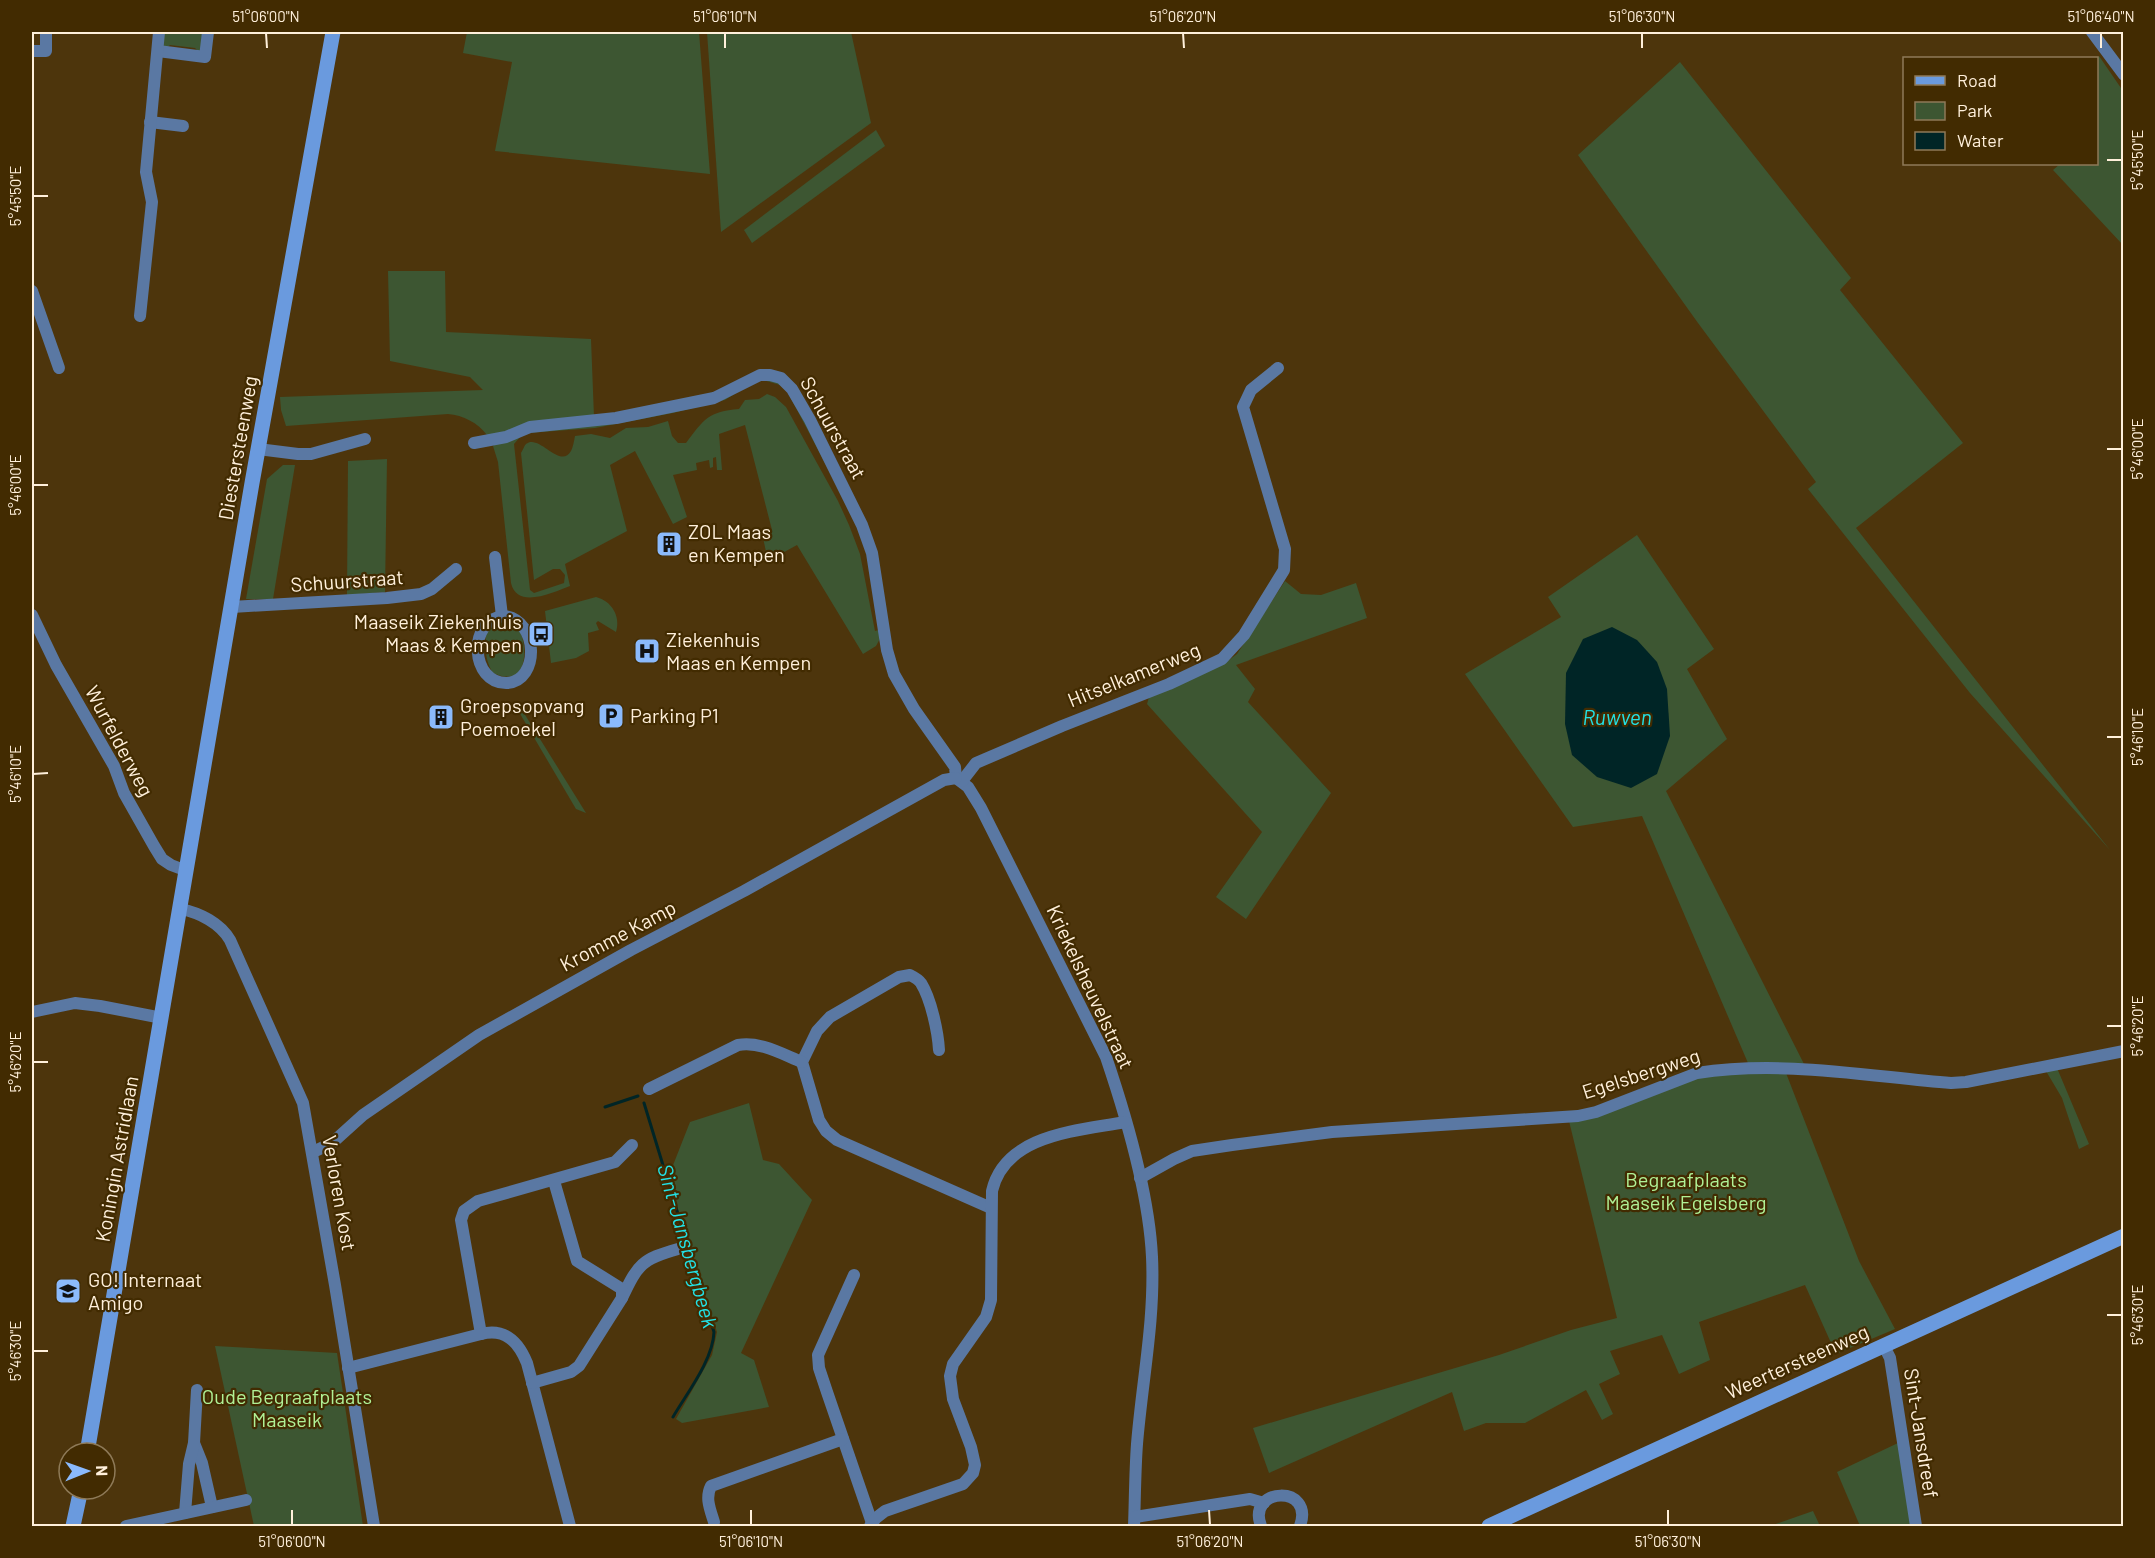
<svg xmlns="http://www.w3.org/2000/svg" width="2155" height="1558" viewBox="0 0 2155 1558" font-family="Barlow,sans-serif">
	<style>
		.green { fill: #3d5632; fill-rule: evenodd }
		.water { fill: #002526 }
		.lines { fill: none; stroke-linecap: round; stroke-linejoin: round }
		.stream { stroke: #002526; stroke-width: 3 }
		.street { stroke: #5a78a3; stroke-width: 12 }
		.secondary { stroke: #6a9ade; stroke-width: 15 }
		.ticks { fill: none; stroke: #fff0db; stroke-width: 2 }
		.labels { text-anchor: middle; stroke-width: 4.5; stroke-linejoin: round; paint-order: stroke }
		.street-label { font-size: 20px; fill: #fff0db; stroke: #422b01 }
		.poi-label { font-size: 20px; fill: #fff0db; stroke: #422b01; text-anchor: start }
		.park-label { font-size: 20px; fill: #b0f196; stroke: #422b01 }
		.water-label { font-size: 21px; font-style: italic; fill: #22e2e6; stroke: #422b01 }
		.neatline { fill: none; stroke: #fff0db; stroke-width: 2 }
		.ticks-label { font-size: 15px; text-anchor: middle; fill: #fff0db }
	</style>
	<rect width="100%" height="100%" fill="#4d350c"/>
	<g class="green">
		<path d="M164,32H205L204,46L199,52L195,48L170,45L166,49L163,45Z"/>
		<path d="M467,32H699L710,174L495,151L512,62L463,53Z"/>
		<path d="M707,32H851L871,123L721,232Z"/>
		<path d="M2099,56L2123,91V245L2053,170L2060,164H2096V59Z"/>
		<path d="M1680,62L1851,278L1840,290L1963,443L1856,528L2110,850L1970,693L1808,489L1816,482L1698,323L1578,155Z"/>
		<path d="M876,130L885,146L752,243L744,230Z"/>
		<path d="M388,271H445L446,332L591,339L594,417L512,433L487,435C478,423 463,415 448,414L286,426L281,410L280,397L483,390L470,377L390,361Z"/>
		<path d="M759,377L777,379L790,391L822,448L859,522L870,552L882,635L876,646L863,654L797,545L768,561L762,533L772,530L745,425L719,434L722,470H717L716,457L713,458V467L710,468L709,460L696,463L697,470L673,475L687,517L673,524L635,451L610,465L627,531L565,564L570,586C554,592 517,610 511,583L498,462L493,446L496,443L529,430L611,422L716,400ZM763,380L780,385L787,391L855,520L869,560L879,630L875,631L860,554L849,525L838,501L786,407L775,397L767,394L759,399L745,400L739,409C708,412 705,418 686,443H678L672,436L668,421L648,427L626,428L610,438L591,434L575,436C574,441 573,447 571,451C560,470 539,433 526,444C524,446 523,450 521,453L534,580L553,569H560L565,575L564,583L534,593L530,590L514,444L520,437L528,433L595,428L673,413L725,400L755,381Z"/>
		<path d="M387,459L385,592L347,595L348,461Z"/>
		<path d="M283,465H295L273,599H246L267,479Z"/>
		<path d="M1637,535L1714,649L1687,669L1727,739L1666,791L1804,1064L1748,1063L1642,816L1573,827L1465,674L1561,617L1548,597Z"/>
		<path d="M1285,581L1301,594L1321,595L1356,583L1367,618L1236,665L1255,689L1248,702L1331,793L1246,919L1216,897L1262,832L1147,704L1150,694L1229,660L1237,654Z"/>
		<path d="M596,597C612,601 621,617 616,632L598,621L596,623L599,630L588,633L589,651L576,658L551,663L545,611Z"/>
		<path d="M502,620L518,626C529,648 528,689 493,673C485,661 484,644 487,630Z"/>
		<path d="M522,710L586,813L576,809L519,712Z"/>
		<path d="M2057,1068L2089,1144L2079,1149L2062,1098L2046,1071Z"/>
		<path d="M1714,1073H1786L1859,1261L1895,1329L1836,1354L1805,1285L1699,1322L1710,1360L1679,1374L1662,1335L1610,1351L1620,1374L1599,1384L1613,1414L1602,1420L1586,1390L1525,1423H1486L1464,1431L1452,1392L1269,1473L1253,1428L1499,1355L1571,1330L1617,1318L1569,1121L1694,1078Z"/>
		<path d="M749,1103L763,1160L779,1164L812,1200L741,1353L754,1360L769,1407L682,1423L676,1419L712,1355L717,1332L668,1178L690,1122Z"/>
		<path d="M215,1346L337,1353L363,1526H254Z"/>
		<path d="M1898,1443L1911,1526H1860L1837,1472Z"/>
		<path d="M1813,1511L1820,1526H1770Z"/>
	</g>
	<path class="water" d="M1612,627L1637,640L1657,662L1667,689L1670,736L1657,774L1631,788L1597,777L1572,755L1565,724L1566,673L1583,639Z"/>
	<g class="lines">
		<g class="stream">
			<path d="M644,1103L714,1332C713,1360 687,1393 673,1417"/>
			<path d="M605,1107L638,1096"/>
		</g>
		<g class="street">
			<path d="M2092,32L2124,75"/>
			<path d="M32,51H46V32"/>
			<path d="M158,51L205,57L208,32"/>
			<path d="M150,122L183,126"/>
			<path d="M32,291L59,368"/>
			<path d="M140,316L152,202L146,172L159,32"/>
			<path d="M474,443L506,437L530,427L616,418L714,398L760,375H770L781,378L792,389L810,420L862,525L872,553L887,650L894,674L914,709L955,767L956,778"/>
			<path d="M258,449L298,454H311L365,439"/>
			<path d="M495,557L502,616"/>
			<path d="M232,607L387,598L421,594L432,589L456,569"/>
			<path d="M32,615L56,665L114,766L124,793L154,846L162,859L171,865L187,871"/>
			<path d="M504,616C539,620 540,681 507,683C470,684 467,619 504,616Z"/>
			<path d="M956,778L968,787L981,808L1106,1057C1126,1116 1149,1194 1152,1257C1155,1320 1142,1382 1137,1444C1135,1471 1135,1499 1134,1526"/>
			<path d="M962,781L976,763L1062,726L1169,684L1222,659L1244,635L1284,570L1285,549L1243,407L1251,390L1278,368"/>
			<path d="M181,909C200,913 220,923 230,940L303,1103L335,1285L374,1526"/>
			<path d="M32,1012L75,1003L100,1006L162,1018"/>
			<path d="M939,1050C938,1032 931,999 921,983C919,980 914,977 910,975L899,977L830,1017L817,1031L802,1062L819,1120L826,1131L837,1140L991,1208"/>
			<path d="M649,1089L738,1045C760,1041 782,1054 802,1062"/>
			<path d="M313,1152L332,1143L363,1115L479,1035L631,950L744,891L944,780L956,778"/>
			<path d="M1140,1178L1174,1159L1192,1151L1232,1145L1332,1132L1578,1116L1596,1112L1697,1073C1782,1060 1866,1076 1951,1083L1966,1082L2124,1051"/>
			<path d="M854,1275L818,1355L819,1368L827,1392L872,1523"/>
			<path d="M622,1298C638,1264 642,1259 678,1249"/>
			<path d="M481,1334L461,1220L464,1211L478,1201L615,1162L632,1145"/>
			<path d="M1884,1346L1890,1358L1916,1526"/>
			<path d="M348,1368L481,1334C505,1328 518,1341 527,1363L570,1526"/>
			<path d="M532,1383L571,1372L579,1366L622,1298V1289L577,1261L554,1181"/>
			<path d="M194,1443L202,1463L212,1507"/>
			<path d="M185,1513L189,1464L194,1443L197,1390"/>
			<path d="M1135,1517L1250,1499L1264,1503"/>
			<path d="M714,1522C710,1509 705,1498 711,1486L843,1439"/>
			<path d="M126,1526L246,1500"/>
			<path d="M870,1526L876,1518L885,1511L963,1484L973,1473L975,1465L971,1447L953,1399L950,1376L953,1364L986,1317L991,1300L992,1191C1005,1134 1078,1131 1125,1122"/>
			<path d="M1261,1526C1246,1487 1315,1484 1300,1526"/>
		</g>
		<g class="secondary">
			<path d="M87,1453L252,483L333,32"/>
			<path d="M73,1526L81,1489"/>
			<path d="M1489,1526L2124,1236"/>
		</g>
	</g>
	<path class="ticks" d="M266,33L267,48M725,33V48M1183,33L1184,48M1642,33V48M2101,33V48M2107,160H2122M33,196H48M2107,449H2122M33,485H48M2107,737H2122M33,774L48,773M2107,1026H2122M33,1062H48M2107,1315H2122M33,1351H48M292,1510V1525M751,1510V1525M1209,1510L1210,1525M1668,1510V1525"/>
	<defs>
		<g id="building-square" transform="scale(1.35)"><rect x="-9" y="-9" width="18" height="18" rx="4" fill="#8bbafc" stroke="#422b01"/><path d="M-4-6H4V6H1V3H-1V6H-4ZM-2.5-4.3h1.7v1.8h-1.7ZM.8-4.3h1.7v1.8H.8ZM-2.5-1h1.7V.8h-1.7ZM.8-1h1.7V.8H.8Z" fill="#111"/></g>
		<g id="bus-square" transform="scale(1.35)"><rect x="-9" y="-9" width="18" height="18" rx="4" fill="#8bbafc" stroke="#422b01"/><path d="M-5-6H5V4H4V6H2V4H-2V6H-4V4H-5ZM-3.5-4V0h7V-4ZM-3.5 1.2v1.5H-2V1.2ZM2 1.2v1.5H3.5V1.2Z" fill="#111"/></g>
		<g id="hospital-square" transform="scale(1.35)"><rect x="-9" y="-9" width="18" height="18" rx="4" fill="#8bbafc" stroke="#422b01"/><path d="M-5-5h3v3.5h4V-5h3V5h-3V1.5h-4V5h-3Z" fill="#111"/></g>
		<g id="parking-square" transform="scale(1.35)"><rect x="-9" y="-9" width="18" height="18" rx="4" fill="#8bbafc" stroke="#422b01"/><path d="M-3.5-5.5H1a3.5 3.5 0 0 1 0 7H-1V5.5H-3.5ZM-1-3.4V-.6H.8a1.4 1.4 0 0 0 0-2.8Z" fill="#111"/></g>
		<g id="school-square" transform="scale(1.35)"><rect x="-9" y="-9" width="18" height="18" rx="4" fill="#8bbafc" stroke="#422b01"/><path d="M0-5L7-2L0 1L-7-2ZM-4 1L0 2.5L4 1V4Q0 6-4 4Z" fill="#111"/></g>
	</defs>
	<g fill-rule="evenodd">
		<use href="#building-square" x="669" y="544"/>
		<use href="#bus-square" x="541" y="634"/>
		<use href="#hospital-square" x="647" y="651"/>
		<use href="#parking-square" x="611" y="716"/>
		<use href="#building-square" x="441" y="717"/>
		<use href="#school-square" x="68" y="1291"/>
	</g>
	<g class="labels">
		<g class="street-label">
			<text transform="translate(833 428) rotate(61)" y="7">Schuurstraat</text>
			<text transform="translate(238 448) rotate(-80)" y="7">Diestersteenweg</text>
			<text transform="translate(347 581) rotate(-4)" y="7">Schuurstraat</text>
			<text transform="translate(1134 675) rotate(-22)" y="7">Hitselkamerweg</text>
			<text transform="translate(119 741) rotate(62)" y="7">Wurfelderweg</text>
			<text transform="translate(618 936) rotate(-28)" y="7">Kromme Kamp</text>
			<text transform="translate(1090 987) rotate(65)" y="7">Kriekelsheuvelstraat</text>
			<text transform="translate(1641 1074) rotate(-18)" y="7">Egelsbergweg</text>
			<text transform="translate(117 1159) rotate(-80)" y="7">Koningin Astridlaan</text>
			<text transform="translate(339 1193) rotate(80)" y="7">Verloren Kost</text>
			<text transform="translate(1797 1362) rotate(-24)" y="7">Weertersteenweg</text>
			<text transform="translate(1921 1433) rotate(81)" y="7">Sint-Jansdreef</text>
		</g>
		<g class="poi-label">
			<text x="688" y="539">ZOL Maas<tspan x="688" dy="23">en Kempen</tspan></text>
			<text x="522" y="629" text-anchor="end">Maaseik Ziekenhuis<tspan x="522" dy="23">Maas &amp; Kempen</tspan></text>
			<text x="666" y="647">Ziekenhuis<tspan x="666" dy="23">Maas en Kempen</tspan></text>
			<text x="460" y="713">Groepsopvang<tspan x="460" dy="23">Poemoekel</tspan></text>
			<text x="630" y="723">Parking P1</text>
			<text x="88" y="1287">GO! Internaat<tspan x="88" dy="23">Amigo</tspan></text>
		</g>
		<g class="park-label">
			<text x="1686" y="1187">Begraafplaats<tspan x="1686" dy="23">Maaseik Egelsberg</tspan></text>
			<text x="287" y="1404">Oude Begraafplaats<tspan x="287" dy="23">Maaseik</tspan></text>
		</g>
		<g class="water-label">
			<text x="1617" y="725">Ruwven</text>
			<text transform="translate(687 1246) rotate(74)" y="7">Sint-Jansbergbeek</text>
		</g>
	</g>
	<rect width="2155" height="1558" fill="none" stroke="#422b01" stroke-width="66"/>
	<rect x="1903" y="57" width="195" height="108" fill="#422b01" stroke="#8e7a58" stroke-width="1.5"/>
	<rect x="1915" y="76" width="30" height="9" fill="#6a9ade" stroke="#8e7a58" stroke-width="1.5"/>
	<text x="1957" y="87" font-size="18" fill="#fff0db">Road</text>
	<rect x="1915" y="102" width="30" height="18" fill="#3d5632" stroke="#8e7a58" stroke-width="1.5"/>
	<text x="1957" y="117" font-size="18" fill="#fff0db">Park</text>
	<rect x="1915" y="132" width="30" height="18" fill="#002526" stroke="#8e7a58" stroke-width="1.5"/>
	<text x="1957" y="147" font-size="18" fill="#fff0db">Water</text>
	<g transform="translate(87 1471) rotate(89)"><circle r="28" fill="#422b01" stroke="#8e7a58" stroke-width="1.5"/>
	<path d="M0-4.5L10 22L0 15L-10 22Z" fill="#8bbafc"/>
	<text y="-9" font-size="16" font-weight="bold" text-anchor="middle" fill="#fff0db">N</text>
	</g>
	<rect x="33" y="33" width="2089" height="1492" class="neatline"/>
	<g class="ticks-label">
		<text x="266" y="22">51°06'00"N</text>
		<text x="725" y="22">51°06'10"N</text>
		<text x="1183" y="22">51°06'20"N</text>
		<text x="1642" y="22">51°06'30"N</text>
		<text x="2101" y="22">51°06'40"N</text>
		<text transform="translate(2138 160) rotate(-90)" y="5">5°45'50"E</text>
		<text transform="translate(16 196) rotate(-90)" y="5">5°45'50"E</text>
		<text transform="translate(2138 449) rotate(-90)" y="5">5°46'00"E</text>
		<text transform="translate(16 485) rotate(-90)" y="5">5°46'00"E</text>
		<text transform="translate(2138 737) rotate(-90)" y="5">5°46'10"E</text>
		<text transform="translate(16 774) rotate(-90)" y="5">5°46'10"E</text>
		<text transform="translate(2138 1026) rotate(-90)" y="5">5°46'20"E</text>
		<text transform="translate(16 1062) rotate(-90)" y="5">5°46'20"E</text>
		<text transform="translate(2138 1315) rotate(-90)" y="5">5°46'30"E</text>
		<text transform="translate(16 1351) rotate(-90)" y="5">5°46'30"E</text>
		<text x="292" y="1547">51°06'00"N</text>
		<text x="751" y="1547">51°06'10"N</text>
		<text x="1210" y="1547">51°06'20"N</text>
		<text x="1668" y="1547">51°06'30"N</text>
	</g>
</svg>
